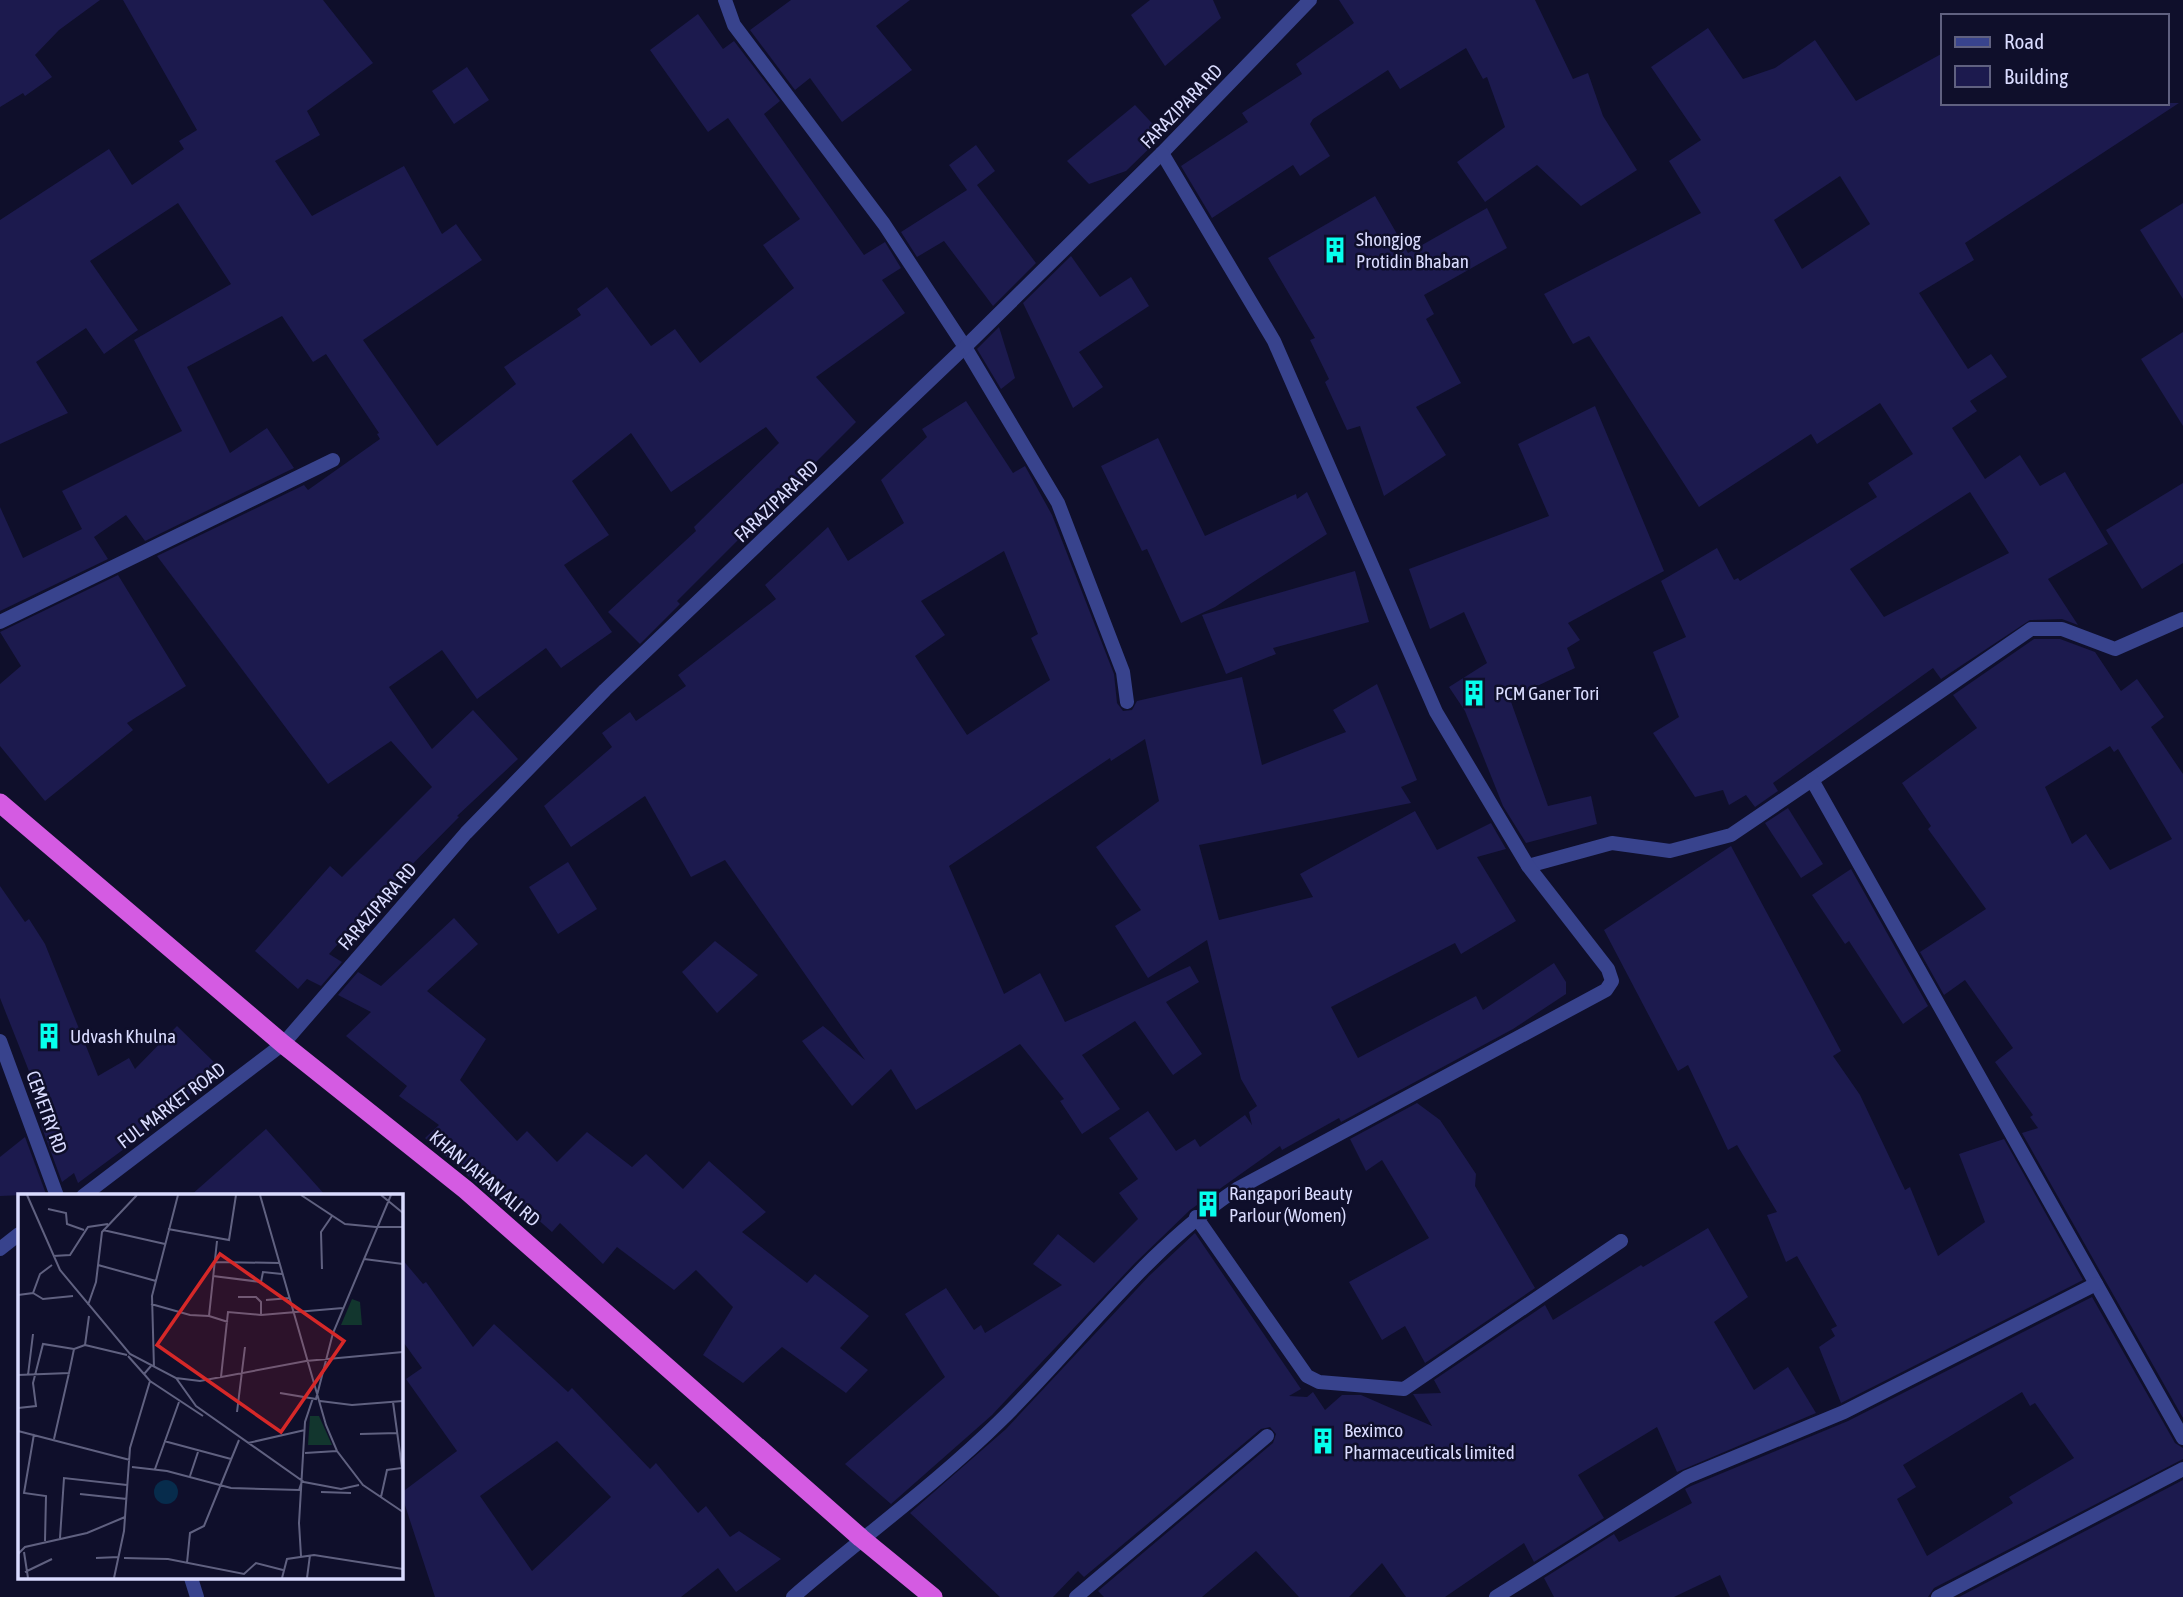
<svg xmlns="http://www.w3.org/2000/svg" width="2183" height="1597" viewBox="0 0 2183 1597" font-family="'Asap Condensed',sans-serif">
	<style>
		.building { fill: #1c1a4e; fill-rule: evenodd }
		.lines { fill: none; stroke-linecap: round; stroke-linejoin: round }
		.minor { stroke: #38438d; stroke-width: 14 }
		.tertiary { stroke: #38438d; stroke-width: 14 }
		.trunk { stroke: #d45be2; stroke-width: 19 }
		.labels { text-anchor: middle; stroke-width: 5; stroke-linejoin: round; paint-order: stroke }
		.street-label { font-size: 19px; fill: #dadcff; stroke: #0f0f2b }
		.poi-label { font-size: 19px; fill: #dadcff; stroke: #0f0f2b; text-anchor: start }
		.inset-road { fill: none; stroke: #606180; stroke-width: 2 }
		.view { fill: #d62828; fill-opacity: 0.15; stroke: #d62828; stroke-width: 3.5 }
		.inset-edge { fill: none; stroke: #dadcff; stroke-width: 3.5 }
	</style>
	<rect width="100%" height="100%" fill="#0f0f2b"/>
	<g class="building">
		<path d="M0,0H100L59,30L35,55L52,77L25,96L23,93L0,107Z"/>
		<path d="M123,0H323L373,63L307,111L320,135L275,161L312,216L404,166L442,234L456,224L482,260L363,340L437,446L516,384L504,367L581,315L577,309L607,287L651,346L675,329L700,363L794,288L763,245L800,219L728,118L708,132L650,50L698,14L723,49L734,41L780,101L764,114L864,255L885,242L901,268L882,280L905,313L816,377L856,422L677,601L680,604L640,644L608,612L696,531L694,527L779,443L766,427L671,492L631,433L572,481L609,535L564,565L612,632L561,668L546,648L477,699L442,650L389,687L432,749L473,710L518,759L457,816L459,817L381,896L329,954L342,962L321,986L307,979L298,989L255,951L330,866L342,877L432,787L391,741L328,784L157,556L304,485L308,490L380,439L377,434L379,433L326,354L313,362L282,316L187,367L230,453L267,428L294,468L145,541L126,515L94,537L108,559L0,611V507L23,558L82,529L62,491L182,431L134,340L231,284L178,203L90,261L138,330L104,354L86,328L36,362L68,413L0,444V220L109,149L132,185L184,149L179,141L197,130Z"/>
		<path d="M791,0H910L876,26L912,70L842,122L810,78L795,90L750,30Z"/>
		<path d="M1150,0H1213L1221,18L1165,66L1131,15Z"/>
		<path d="M1339,0H1535L1573,79L1588,73L1603,116L1637,170L1581,206L1537,165L1485,202L1457,162L1505,127L1487,77L1483,79L1466,48L1400,89L1388,70L1313,119L1310,124L1330,156L1300,176L1293,165L1212,218L1181,166L1248,122L1242,113L1302,74L1296,64L1354,23Z"/>
		<path d="M1708,28L1743,79L1775,68L1815,40L1856,101L1943,53V103H2179L1965,243L1974,260L1919,293L1968,369L1991,354L2007,377L1970,401L1977,411L1952,428L1985,479L2020,455L2040,486L2065,472L2108,544L2048,579L2078,625L2062,619L2030,620L1941,679L1933,668L1773,783L1778,791L1755,807L1746,795L1729,805L1723,790L1695,797L1653,733L1679,717L1653,652L1686,637L1661,581L1717,548L1734,580L1738,578L1740,581L1877,497L1868,483L1913,454L1880,403L1817,444L1811,434L1699,507L1589,336L1573,344L1544,294L1701,213L1669,161L1701,140L1651,67ZM1840,176L1870,224L1802,269L1774,220ZM1970,492L2009,553L1884,617L1850,569Z"/>
		<path d="M467,67L489,100L454,124L432,91Z"/>
		<path d="M1135,105L1163,135L1126,171L1089,184L1067,161Z"/>
		<path d="M976,145L995,171L977,185L1036,263L993,306L944,241L917,257L901,232L967,190L949,165Z"/>
		<path d="M1375,196L1408,253L1487,208L1507,248L1424,295L1434,314L1426,319L1461,383L1416,407L1446,455L1384,496L1360,426L1347,430L1325,382L1329,379L1310,340L1315,338L1268,258Z"/>
		<path d="M2183,203V299L2140,230Z"/>
		<path d="M1071,256L1100,297L1131,277L1149,306L1079,352L1103,387L1073,408L1023,303Z"/>
		<path d="M999,327L1015,378L1001,389L977,349Z"/>
		<path d="M2183,332V426L2141,359Z"/>
		<path d="M966,401L1013,473L1025,466L1052,515L1114,674L1117,703L1123,711L1132,710L1137,701L1242,677L1262,765L1346,732L1333,710L1377,684L1417,780L1401,787L1411,803L1199,845L1219,920L1313,897L1300,874L1415,811L1437,850L1491,823L1506,849L1477,857L1516,921L1461,954L1455,943L1331,1007L1358,1058L1476,996L1483,1010L1554,963L1566,982V994L1513,1029L1341,1122L1339,1118L1282,1150L1280,1146L1190,1210L1135,1263L992,1415L891,1504L845,1464L945,1377L905,1314L946,1288L974,1330L981,1325L985,1333L1062,1285L1033,1264L1058,1234L1094,1263L1138,1219L1119,1193L1138,1179L1109,1138L1148,1111L1176,1151L1195,1139L1200,1147L1245,1115L1252,1125L1249,1112L1257,1106L1241,1079L1207,940L1148,978L1115,926L1141,910L1096,847L1159,801L1145,739L1111,761L1110,758L949,866L1004,994L1040,973L1065,1022L1190,966L1199,982L1166,1002L1202,1054L1173,1075L1135,1021L1082,1055L1120,1109L1082,1134L1060,1101L1064,1099L1020,1044L916,1110L891,1069L852,1106L802,1041L823,1026L865,1060L725,860L691,877L645,796L571,847L544,806L612,747L602,733L630,712L636,721L686,686L678,675L776,599L765,585L828,527L848,561L904,523L881,480L927,437L922,429ZM1004,551L1038,634L1031,638L1050,680L967,735L915,656L945,635L921,601Z"/>
		<path d="M1595,406L1664,571L1568,623L1580,640L1567,648L1575,668L1510,699L1548,806L1591,796L1597,824L1526,843L1503,806L1465,711L1449,687L1487,663L1464,612L1430,629L1409,569L1549,516L1518,444Z"/>
		<path d="M1158,438L1205,536L1296,494L1297,499L1307,492L1327,534L1215,607L1181,623L1147,549L1142,551L1101,466Z"/>
		<path d="M2183,483V563L2142,589L2106,530Z"/>
		<path d="M1355,571L1369,622L1273,648L1276,654L1226,674L1202,615Z"/>
		<path d="M118,575L186,686L127,723L133,730L45,801L0,746V684L21,666L0,632Z"/>
		<path d="M2034,639H2060L2095,652L2121,691L2137,679L2164,717L2151,727L2183,774V1418L2022,1133L2038,1128L2030,1117L2033,1115L1995,1062L2013,1048L1965,980L1944,995L1920,952L1986,909L1928,829L1931,826L1902,783L1977,728L1953,695ZM2110,746L2114,752L2118,749L2172,839L2110,870L2086,834L2072,844L2045,787Z"/>
		<path d="M1788,808L1823,864L1801,878L1765,823Z"/>
		<path d="M1731,846L1841,1051L1833,1056L1860,1095L1905,1190L1910,1187L1938,1256L1985,1222L1959,1154L2004,1139L2083,1280L1841,1403L1819,1347L1835,1336L1831,1329L1837,1326L1797,1256L1786,1262L1767,1215L1777,1212L1737,1145L1728,1150L1688,1065L1678,1071L1604,930Z"/>
		<path d="M568,862L597,909L558,934L529,887Z"/>
		<path d="M1851,869L1928,1006L1903,1024L1849,941L1845,944L1812,895Z"/>
		<path d="M0,886L25,922L29,919L45,944L98,1076L129,1058L135,1069L177,1026L217,1065L174,1112L78,1183L74,1173L62,1182L41,1125L48,1119L0,998Z"/>
		<path d="M454,918L478,944L427,991L486,1039L460,1080L517,1141L527,1131L557,1162L587,1132L632,1167L646,1154L683,1189L709,1161L766,1212L742,1232L807,1283L815,1274L869,1316L840,1348L868,1370L846,1393L782,1347L743,1383L703,1355L733,1307L696,1270L674,1290L617,1247L603,1264L560,1223L552,1232L509,1194L499,1203L425,1138L439,1125L399,1096L407,1086L346,1036L371,1012L338,995L358,972L381,986Z"/>
		<path d="M715,941L758,975L717,1013L682,972Z"/>
		<path d="M1417,1103L1440,1120L1476,1174L1475,1186L1535,1288L1425,1363L1405,1326L1382,1340L1349,1282L1429,1238L1382,1160L1366,1171L1350,1139Z"/>
		<path d="M266,1129L326,1196H190Z"/>
		<path d="M25,1137L46,1194L0,1196V1157Z"/>
		<path d="M1708,1228L1748,1297L1714,1322L1754,1390L1788,1367L1816,1413L1677,1472L1657,1427L1578,1475L1604,1518L1534,1562L1524,1543L1445,1597H1406L1382,1563L1349,1597H1299L1256,1551L1202,1597H1104L1098,1591L1273,1443L1276,1434L1270,1427L1261,1429L1084,1577L1078,1571L1053,1597H1000L910,1513L1006,1429L1149,1276L1195,1233L1301,1389L1289,1396L1307,1397L1313,1392L1325,1410L1342,1395H1361L1432,1426L1413,1394L1441,1393L1434,1380L1545,1305L1553,1320L1641,1265L1643,1267Z"/>
		<path d="M401,1258L423,1284L426,1282L473,1347L494,1324L568,1392L572,1388L650,1469L656,1463L698,1513L706,1506L730,1537L739,1531L781,1559L736,1592L718,1568L681,1597H435L401,1493L457,1451L406,1379L422,1368L401,1339ZM557,1441L611,1497L532,1571L480,1496Z"/>
		<path d="M2092,1297L2175,1443L2183,1448V1459L1934,1588L1928,1597H1730L1720,1575L1674,1597H1554L1544,1578L1614,1534L1619,1542L1692,1503L1685,1489L1691,1486L1848,1421ZM2022,1392L2030,1406L2035,1403L2074,1458L2009,1497L2013,1503L1927,1556L1897,1499L1916,1487L1903,1465Z"/>
		<path d="M2183,1480V1597H1959Z"/>
	</g>
	<g class="lines">
		<g class="minor">
			<path d="M725,0L734,25L884,224L965,347L1058,503L1123,672L1127,702"/>
			<path d="M0,622L333,460"/>
			<path d="M1812,780L2031,629H2062L2115,649L2183,619"/>
			<path d="M1528,866L1612,843L1670,851L1731,835L1812,780L2183,1438"/>
			<path d="M283,1044L466,833L605,690L965,347L1162,153L1310,0"/>
			<path d="M1196,1217L1307,1376L1319,1382L1404,1389L1621,1241"/>
			<path d="M793,1597C861,1538 935,1485 999,1422C1079,1344 1144,1251 1237,1189L1606,990L1612,981L1608,969L1528,866L1436,712L1274,341L1162,153"/>
			<path d="M1076,1597L1267,1436"/>
			<path d="M1496,1597L1687,1477L1844,1412L2096,1284"/>
			<path d="M1938,1597L2183,1469"/>
		</g>
		<g class="tertiary">
			<path d="M0,1041L57,1196"/>
			<path d="M83,1196L283,1044"/>
			<path d="M0,1249L19,1234"/>
			<path d="M191,1578L197,1597"/>
		</g>
		<path class="trunk" d="M0,803L283,1044L466,1190L861,1538L933,1597"/>
	</g>
	<defs>
		<g id="building-bare" transform="scale(2.1)"><path d="M-4-6H4V6H1V3H-1V6H-4ZM-2.5-4.3h1.7v1.8h-1.7ZM.8-4.3h1.7v1.8H.8ZM-2.5-1h1.7V.8h-1.7ZM.8-1h1.7V.8H.8Z" fill="#06ffed" stroke="#0f0f2b" stroke-width="2.5" paint-order="stroke"/></g>
	</defs>
	<g fill-rule="evenodd">
		<use href="#building-bare" x="1335" y="250"/>
		<use href="#building-bare" x="1474" y="693"/>
		<use href="#building-bare" x="49" y="1036"/>
		<use href="#building-bare" x="1208" y="1204"/>
		<use href="#building-bare" x="1323" y="1441"/>
	</g>
	<g class="labels">
		<g class="street-label">
			<text transform="translate(1181 106) rotate(-46)" y="7">FARAZIPARA RD</text>
			<text transform="translate(776 501) rotate(-44)" y="7">FARAZIPARA RD</text>
			<text transform="translate(377 906) rotate(-49)" y="7">FARAZIPARA RD</text>
			<text transform="translate(171 1105) rotate(-37)" y="7">FUL MARKET ROAD</text>
			<text transform="translate(47 1112) rotate(70)" y="7">CEMETRY RD</text>
			<text transform="translate(485 1178) rotate(40)" y="7">KHAN JAHAN ALI RD</text>
		</g>
		<g class="poi-label">
			<text x="1356" y="246">Shongjog<tspan x="1356" dy="22">Protidin Bhaban</tspan></text>
			<text x="1495" y="700">PCM Ganer Tori</text>
			<text x="70" y="1043">Udvash Khulna</text>
			<text x="1229" y="1200">Rangapori Beauty<tspan x="1229" dy="22">Parlour (Women)</tspan></text>
			<text x="1344" y="1437">Beximco<tspan x="1344" dy="22">Pharmaceuticals limited</tspan></text>
		</g>
	</g>
	<g transform="translate(18 1194)">
		<rect width="385" height="385" fill="#0f0f2b"/>
		<path d="M334,105L342,108L344,131H323ZM292,222H301L314,251H290Z" fill="#12362e"/>
		<path d="M136 298a12 12 0 1 1 24 0a12 12 0 1 1-24 0Z" fill="#072c4c"/>
		<path class="inset-road" d="M9,1L42,76L112,160L158,184L178,212L286,288L323,295L341,291M242,1L308,231L319,257L345,291L385,318M283,1L327,30L358,33M363,1L385,19M30,15L48,19L49,30L66,36M358,33H385M150,35L211,46L218,1M85,36L147,50M199,47L191,122L210,128M35,62L52,61L70,33L90,30M346,65L385,70M196,68L262,69M80,71L138,87M304,75L303,38L314,22M195,82L243,88L245,78L264,80M15,99L25,105L55,102M0,101L15,99L22,80L34,71M220,103H238L243,108V121M248,106L272,104M133,110L172,121L191,122M70,111L78,88L84,38L119,1M67,151L109,161M67,151L71,122M110,162L126,180M133,172L126,180L132,187L185,222M136,174L134,102L160,1M0,181L51,179L56,155L67,151M10,181L15,140M203,183L210,118L243,121L325,114M158,184L182,187L288,167L385,158M262,199L298,205L315,139L373,1M302,207L334,211L385,207M0,214L18,212L15,189L25,150L56,155M219,218L227,153M0,237L112,266M16,240L6,299L28,302L27,347M342,240L380,239M36,245L51,179M146,247L213,265M230,249L287,236M287,259L319,257M114,273L149,277L213,294L281,296L283,290M137,275L161,208M172,282L180,258M303,298L333,299M62,300L109,305M363,303L369,276L384,274L375,208M42,344L46,284L109,291M6,358L10,384M0,360L7,353L69,339L107,323M283,362L281,329L287,228L295,204M78,364L101,363M106,364L150,365L226,380L238,369L265,376M169,369L172,339L186,332L221,246M7,378L34,365M96,384L106,337L112,254L132,187M264,384L269,365L296,361L385,375M289,384L292,361"/>
		<path class="view" d="M202,60L326,147L263,238L139,151Z"/>
		<rect width="385" height="385" class="inset-edge"/>
	</g>
	<rect x="1941" y="14" width="228" height="91" fill="#0f0f2b" stroke="#606180" stroke-width="2"/>
	<rect x="1955" y="37" width="35" height="10" fill="#38438d" stroke="#606180" stroke-width="2"/>
	<text x="2004" y="49" font-size="21" fill="#dadcff">Road</text>
	<rect x="1955" y="66" width="35" height="21" fill="#1c1a4e" stroke="#606180" stroke-width="2"/>
	<text x="2004" y="84" font-size="21" fill="#dadcff">Building</text>
</svg>
